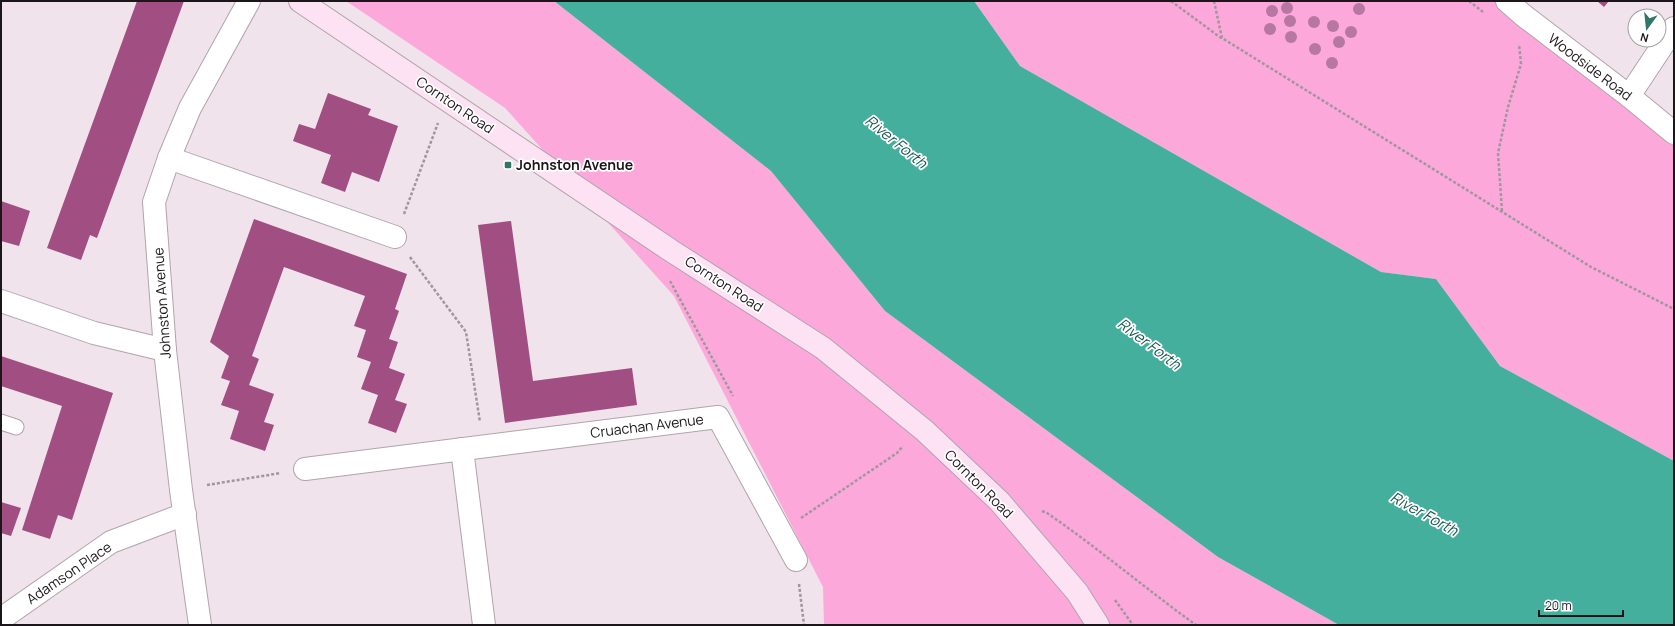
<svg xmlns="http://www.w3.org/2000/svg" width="1675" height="626" viewBox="0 0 1675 626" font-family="Manrope,sans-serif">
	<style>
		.green { fill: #fda8db }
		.water { fill: #43af9c }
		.building { fill: #a14e83 }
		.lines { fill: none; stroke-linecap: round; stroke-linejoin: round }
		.lane-casing { stroke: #b1a4ab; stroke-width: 17 }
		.street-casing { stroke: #b1a4ab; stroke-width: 24 }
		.secondary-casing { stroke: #b1a4ab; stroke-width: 24 }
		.path { stroke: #a1969d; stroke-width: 2.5; stroke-dasharray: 3 2; stroke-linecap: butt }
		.lane { stroke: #fff; stroke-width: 15 }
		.street { stroke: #fff; stroke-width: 22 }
		.secondary { stroke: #fce2f2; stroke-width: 22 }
		.tree { fill: #b777a3 }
		.poi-dot { fill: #32766a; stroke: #fff; stroke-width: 1.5 }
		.labels { text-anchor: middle; stroke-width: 3.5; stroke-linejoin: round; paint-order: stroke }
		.street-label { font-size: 14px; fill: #1b1619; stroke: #fff }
		.poi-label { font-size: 14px; font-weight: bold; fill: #1b1619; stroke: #fff; text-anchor: start }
		.water-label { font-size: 15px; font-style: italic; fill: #1c584d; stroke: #fff }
	</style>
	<rect width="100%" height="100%" fill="#f1e3eb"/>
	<g class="green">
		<path d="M346,1H554L771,171L885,311L1218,557L1339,625H824L823,587L674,296L505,108Z"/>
		<path d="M974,1H1494L1674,146V461L1500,366L1436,279L1381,272L1020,66Z"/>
	</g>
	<path class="water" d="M554,1H974L1020,66L1381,272L1436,279L1500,366L1674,461V625H1339L1218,557L885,311L771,171Z"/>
	<g class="building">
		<path d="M137,1H184L97,238L90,235L81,260L47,248Z"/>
		<path d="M1597,1H1609L1604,7Z"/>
		<path d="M328,93L371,109L368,115L398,126L379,182L352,172L345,192L321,183L331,155L293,141L299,124L315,129Z"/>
		<path d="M1,201L30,211L19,246L1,241Z"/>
		<path d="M254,219L407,274L395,309L399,311L389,339L398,342L389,368L405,374L395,400L407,404L396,433L368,423L378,395L361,389L371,362L357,357L366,330L354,326L365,296L284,267L252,356L259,359L249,385L274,394L264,422L274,425L265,451L230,439L239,411L221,405L230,381L221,378L229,356L210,342Z"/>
		<path d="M511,221L533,381L632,368L637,405L505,423L478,225Z"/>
		<path d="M1,356L113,393L72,520L58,515L50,539L22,530L62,406L1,386Z"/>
		<path d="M1,502L21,508L11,536L1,533Z"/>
	</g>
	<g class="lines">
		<g class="lane-casing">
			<path id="lane" d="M1,422L16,427"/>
		</g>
		<g class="street-casing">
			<g id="street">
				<path d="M1507,1L1523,15L1629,96L1674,133"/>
				<path d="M1629,96L1674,28"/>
				<path d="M169,158L395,237"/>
				<path d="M1,301L94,333L165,350"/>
				<path d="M462,449L484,625"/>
				<path d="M305,469L718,417L796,560"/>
				<path d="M1,619L111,542L185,514"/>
				<path d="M200,625L181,490L165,350L154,202L169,158L190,108L249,1"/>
			</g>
		</g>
		<g class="secondary-casing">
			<path id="secondary" d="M300,1L670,250L823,348L925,431L999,501L1077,592L1098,625"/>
		</g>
		<g class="path">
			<path d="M1171,1L1221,38"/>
			<path d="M1214,1L1222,38L1591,267L1674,309"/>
			<path d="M1469,1L1483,12"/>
			<path d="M1502,211L1498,153L1508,107L1521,64L1519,44"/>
			<path d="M404,214L438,123"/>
			<path d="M410,257L466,332L480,422"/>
			<path d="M670,281L733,396"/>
			<path d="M207,485L281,473"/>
			<path d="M1042,511L1047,513C1098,548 1146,589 1196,625"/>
			<path d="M801,518L897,453L903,446"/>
			<path d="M799,584L804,625"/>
			<path d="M1115,600L1133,625"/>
		</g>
		<use href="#lane" class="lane"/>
		<use href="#street" class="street"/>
		<use href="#secondary" class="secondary"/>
	</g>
	<g class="tree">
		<circle cx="1287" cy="8" r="6"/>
		<circle cx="1359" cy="9" r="6"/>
		<circle cx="1272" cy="11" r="6"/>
		<circle cx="1290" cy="21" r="6"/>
		<circle cx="1314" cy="22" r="6"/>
		<circle cx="1333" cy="26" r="6"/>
		<circle cx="1270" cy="29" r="6"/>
		<circle cx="1351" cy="32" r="6"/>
		<circle cx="1291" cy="37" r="6"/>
		<circle cx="1339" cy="42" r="6"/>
		<circle cx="1315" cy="49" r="6"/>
		<circle cx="1332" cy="63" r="6"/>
	</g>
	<rect class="poi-dot" x="504" y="161" width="8" height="8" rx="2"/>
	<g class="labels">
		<g class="street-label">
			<text transform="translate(1590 67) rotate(37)" y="5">Woodside Road</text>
			<text transform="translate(455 105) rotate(34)" y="5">Cornton Road</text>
			<text transform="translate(724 284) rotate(33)" y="5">Cornton Road</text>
			<text transform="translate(162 303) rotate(-94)" y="5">Johnston Avenue</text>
			<text transform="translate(647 426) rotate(-7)" y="5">Cruachan Avenue</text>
			<text transform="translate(979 484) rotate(45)" y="5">Cornton Road</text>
			<text transform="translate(69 573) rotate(-34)" y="5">Adamson Place</text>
		</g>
		<g class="poi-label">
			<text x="516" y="170">Johnston Avenue</text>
		</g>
		<g class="water-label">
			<text transform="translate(896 142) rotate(39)" y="5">River Forth</text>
			<text transform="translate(1149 344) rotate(37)" y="5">River Forth</text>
			<text transform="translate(1424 514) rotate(29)" y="5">River Forth</text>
		</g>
	</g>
	<rect width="1675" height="626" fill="none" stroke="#1b1619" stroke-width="4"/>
	<g transform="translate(1647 28) rotate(195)"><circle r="19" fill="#ffffff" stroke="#a4a2a3"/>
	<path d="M0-3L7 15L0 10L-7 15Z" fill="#32766a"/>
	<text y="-6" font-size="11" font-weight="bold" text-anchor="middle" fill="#1b1619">N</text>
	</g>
	<path d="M1539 610v6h84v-6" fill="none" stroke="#1b1619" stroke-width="2"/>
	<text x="1545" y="610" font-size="12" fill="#1b1619" stroke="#ffffff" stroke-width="3" paint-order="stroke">20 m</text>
</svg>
